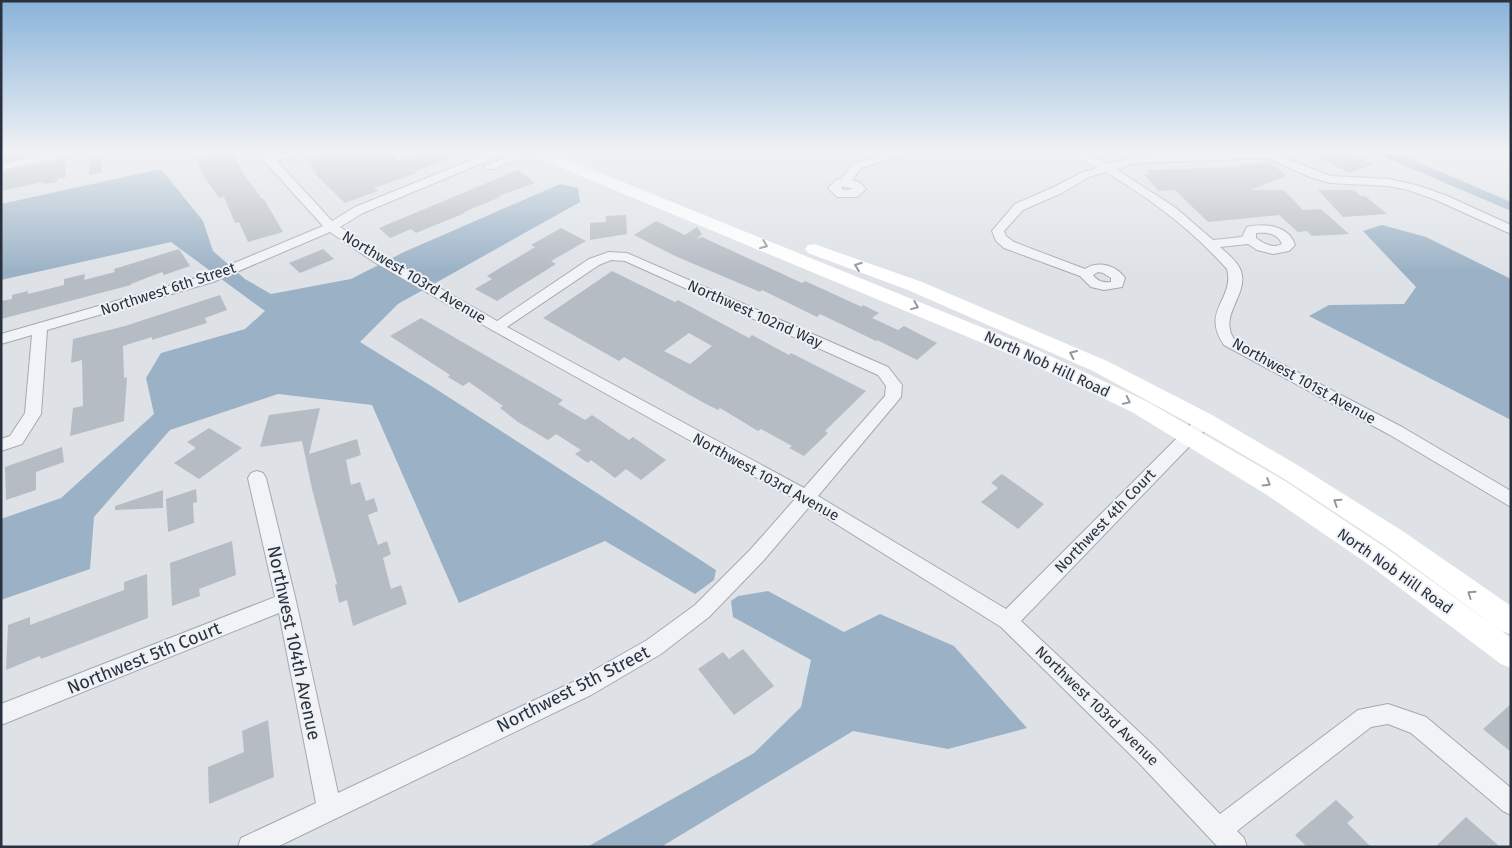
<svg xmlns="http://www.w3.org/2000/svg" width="1512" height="848" viewBox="0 0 1512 848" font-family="'Fira Sans',sans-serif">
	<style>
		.water { fill: #9bb2c6 }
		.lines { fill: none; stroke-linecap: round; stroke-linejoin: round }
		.canal { fill: #9bb2c6; fill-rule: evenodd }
		.building { fill: #b6bcc4; fill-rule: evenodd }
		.minor-casing { stroke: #a4a9b1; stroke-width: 2 }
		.minor { fill: #f1f3f6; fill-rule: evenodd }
		.secondary { fill: #fff; fill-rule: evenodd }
		.oneway { stroke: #94989e }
		.labels { text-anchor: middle; stroke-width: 4; stroke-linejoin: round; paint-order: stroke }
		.street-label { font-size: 15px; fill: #28313d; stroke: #eef1f5 }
		.near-street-label { font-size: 18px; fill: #28313d; stroke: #eef1f5 }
	</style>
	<rect width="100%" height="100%" fill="#dee2e7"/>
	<g class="water">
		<path d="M161,169L203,221L213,251L245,279L271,294L351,279L404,252L560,184L578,188L580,202L398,304L360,342L436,389L716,570L714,580L695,594L605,541L459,603L372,405L278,394L170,430L94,517L90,569L1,600V519L61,498L154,414L146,378L161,353L245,329L265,311L171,242L1,280V204Z"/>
		<path d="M1382,225L1426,237L1511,279V420L1309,316L1329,305L1404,304L1416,287L1363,231Z"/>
		<path d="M768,591L844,632L880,614L954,646L1027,728L948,749L853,731L661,847H587L754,753L801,707L811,660L733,617L731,601L738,596Z"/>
	</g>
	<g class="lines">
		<path class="canal" d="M1378,152H1394L1511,202V211L1380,155Z"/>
	</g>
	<g class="building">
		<path d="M1,152H51L1,162Z"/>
		<path d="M225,152H232L243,173L262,199H264L283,232L248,242L239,222L235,223L224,197L219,198L201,172L196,159Z"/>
		<path d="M332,152H391L397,161L424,152H465V154L415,171L417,173L374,188L378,191L345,203L318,177L306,159Z"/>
		<path d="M1307,152H1348L1374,164L1349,173Z"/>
		<path d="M101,158L102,172L89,175V160Z"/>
		<path d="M65,159L66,177L57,179V182L43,184V182L1,191V172Z"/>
		<path d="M1272,163L1286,176L1251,190H1284L1303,210L1321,209L1349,234L1312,236L1307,231L1298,232L1279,215L1208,222L1175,190L1158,191L1144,174H1150L1147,170L1240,167L1238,164Z"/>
		<path d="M518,170L535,183L499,196L500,197L464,212L465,213L416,233L411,229L390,238L379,228Z"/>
		<path d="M1318,190H1354L1361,196H1365L1387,214L1343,217Z"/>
		<path d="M626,215L627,234L590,240V223L606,222V216Z"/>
		<path d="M656,221L685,235L697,227L702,234L696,239L702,237L802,283L805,281L862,307L863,305L879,313L872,318L898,330L904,326L937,343L917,360L877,340L876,341L820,314L817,317L762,290L760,292L675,256L634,235Z"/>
		<path d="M561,228L586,241L551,261L556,264L497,301L475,289L492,279L487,276L535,247L531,245Z"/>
		<path d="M179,249L190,266L164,275L162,272L131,284V285L1,319V301L12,299V295L28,291V294L64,285V279L85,274L84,280L115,272L114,269Z"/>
		<path d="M323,249L334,259L300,273L289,263Z"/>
		<path d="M612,271L675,302L678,300L749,338L752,335L789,355L791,353L866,391L825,431L828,433L804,456L789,448L792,446L761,429L758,431L720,408L718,410L702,402L624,357L619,361L543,318ZM689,333L712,346L690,364L664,351Z"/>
		<path d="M220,295L227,310L205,318L207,323L152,340V337L123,346L124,378L127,377L124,421L70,436L73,408L83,406L82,360L71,363L73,339L125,326Z"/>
		<path d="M421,318L563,400L558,404L585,420L592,415L629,440L633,437L666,460L641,480L626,469L615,478L591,460L588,463L575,454L581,450L556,434L548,440L518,422L500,408L503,406L469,382L463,386L448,377L450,375L390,336Z"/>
		<path d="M320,408L309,454L357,439L361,455L346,460L351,485L360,482L366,501L374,498L378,511L368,515L378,545L387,541L391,554L383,558L391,589L401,585L407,604L353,626L347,600L339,603L335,585L337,584L312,489L302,441L260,447L269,415Z"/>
		<path d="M209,428L242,448L199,479L174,463L196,448L187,442Z"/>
		<path d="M62,447L64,462L36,472V490L6,500L5,467Z"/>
		<path d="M1002,474L1044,504L1018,529L981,502L998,488L991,483Z"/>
		<path d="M196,489L197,502L193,503L194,523L168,532L166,499Z"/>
		<path d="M163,490V508L115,510V506Z"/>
		<path d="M232,541L236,575L199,589L200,596L172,606L170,563Z"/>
		<path d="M147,574L148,618L41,659L40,656L6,670L8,625L30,617V625L124,590V582Z"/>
		<path d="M743,649L774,686L734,715L698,669L723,652L729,659Z"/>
		<path d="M1511,704V752L1483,729Z"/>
		<path d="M268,720L274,777L209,804L208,767L244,752L242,731Z"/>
		<path d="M1336,800L1354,817L1347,823L1371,847H1307L1295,835Z"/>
		<path d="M1466,817L1500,847H1435Z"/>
	</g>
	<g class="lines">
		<g class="minor-casing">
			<g id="minor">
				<path d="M59,152H80L74,155L1,170V164Z"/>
				<path d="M260,152H270L272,156L287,152H304L303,154L277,161L332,221L355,207L491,152H505L504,154L363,213L340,227L384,256L497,321L589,259L609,252L627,253L888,367L902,385L901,397L818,496L1006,609L1198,417L1204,415L1210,417L1212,421L1210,425L1021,621L1154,746L1220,814L1358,710L1388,704L1426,717L1511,788V815L1503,811L1411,733L1388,724L1371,727L1237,831L1244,838L1247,847H1218L1138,762L1001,627L809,507L764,560L709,617L661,654L591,695L277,847H238L241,838L316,803L279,613L1,725V704L275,597L248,478L251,473L257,471L263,473L266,478L296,601L338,793L575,681L647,640L695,605L750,550L795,499L492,330L374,262L330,232L213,282L47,330L41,414L22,444L1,451V439L10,436L25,413L32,335L1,344V334L203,276L323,226L265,162ZM611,260L625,261L878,375L886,386L885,396L804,488L507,327L599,265Z"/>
				<path d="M517,152H532L494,169H486L484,167Z"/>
				<path d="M891,152H908L906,154L861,168L852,180L859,182L866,189L857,197H837L828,188L836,180L841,179L853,164ZM843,186L853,189L844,190L841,188Z"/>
				<path d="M1071,152H1084L1108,164L1136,157L1269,152L1331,176L1388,179L1416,185L1445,195L1511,225V234L1436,200L1408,190L1388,186L1330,183L1310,177L1267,158L1136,163L1116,169L1176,208L1213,240L1242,237L1247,227C1264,223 1289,225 1295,245L1289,251L1273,254L1257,250L1248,244L1220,247C1227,253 1238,262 1241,271C1249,295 1218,315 1234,339L1402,427L1511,491V507L1390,435L1224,345C1200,310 1235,300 1227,269C1192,230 1150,198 1105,172L1089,177L1062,193L1023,210L1004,231L1006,236L1014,242L1085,269C1098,260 1116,265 1125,278L1122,287L1104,290L1091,287L1080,276L1004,248L996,241L992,231L1015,204L1054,187L1081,173L1097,168ZM1256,233C1266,232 1278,233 1282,244C1273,249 1264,244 1256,238ZM1098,272L1103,273L1111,278V282C1103,283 1097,281 1093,275Z"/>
			</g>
		</g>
		<use href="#minor" class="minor"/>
		<g class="secondary">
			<path d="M534,152H554L576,163L1035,349L1148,402L1285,481L1386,548L1511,638V668L1501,664L1368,564L1267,495L1132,412L1021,359L564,169L537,155Z"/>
			<path d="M814,244L922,282L1107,361L1212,415L1299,466L1404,532L1511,606V634L1501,631L1386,546L1283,478L1196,427L1093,371L908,290L808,253L805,249L808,245Z"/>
		</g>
	</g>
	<defs><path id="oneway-chevron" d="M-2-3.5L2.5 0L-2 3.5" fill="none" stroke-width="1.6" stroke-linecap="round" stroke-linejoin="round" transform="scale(1.25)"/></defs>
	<g class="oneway">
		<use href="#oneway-chevron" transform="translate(764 245) rotate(22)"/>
		<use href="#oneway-chevron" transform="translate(858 266) rotate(-160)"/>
		<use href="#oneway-chevron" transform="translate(915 306) rotate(22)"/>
		<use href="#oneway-chevron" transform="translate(1073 354) rotate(-156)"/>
		<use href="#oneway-chevron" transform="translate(1127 401) rotate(26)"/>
		<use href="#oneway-chevron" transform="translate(1267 483) rotate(32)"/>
		<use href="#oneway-chevron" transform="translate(1337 502) rotate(-147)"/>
		<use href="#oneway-chevron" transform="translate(1471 594) rotate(-145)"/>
	</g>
	<linearGradient id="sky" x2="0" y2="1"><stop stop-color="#89b3da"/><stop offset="0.56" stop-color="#f0f2f4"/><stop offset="1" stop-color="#f0f2f4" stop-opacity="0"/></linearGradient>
	<rect width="1512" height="271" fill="url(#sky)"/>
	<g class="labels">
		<g class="street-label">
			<text transform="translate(414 277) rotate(31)" y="5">Northwest 103rd Avenue</text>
			<text transform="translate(168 289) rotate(-18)" y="5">Northwest 6th Street</text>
			<text transform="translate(755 314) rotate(24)" y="5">Northwest 102nd Way</text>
			<text transform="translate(1047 364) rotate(25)" y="5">North Nob Hill Road</text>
			<text transform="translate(1304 381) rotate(29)" y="5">Northwest 101st Avenue</text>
			<text transform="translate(766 477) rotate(29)" y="5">Northwest 103rd Avenue</text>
			<text transform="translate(1105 521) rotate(-46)" y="5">Northwest 4th Court</text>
			<text transform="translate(1395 571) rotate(35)" y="5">North Nob Hill Road</text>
			<text transform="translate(1097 706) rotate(44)" y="5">Northwest 103rd Avenue</text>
		</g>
		<g class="near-street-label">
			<text transform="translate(294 643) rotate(78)" y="6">Northwest 104th Avenue</text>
			<text transform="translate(144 658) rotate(-22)" y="6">Northwest 5th Court</text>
			<text transform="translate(573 689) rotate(-27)" y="6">Northwest 5th Street</text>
		</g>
	</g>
	<rect width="1512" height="848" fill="none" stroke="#28313d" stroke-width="5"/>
</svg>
